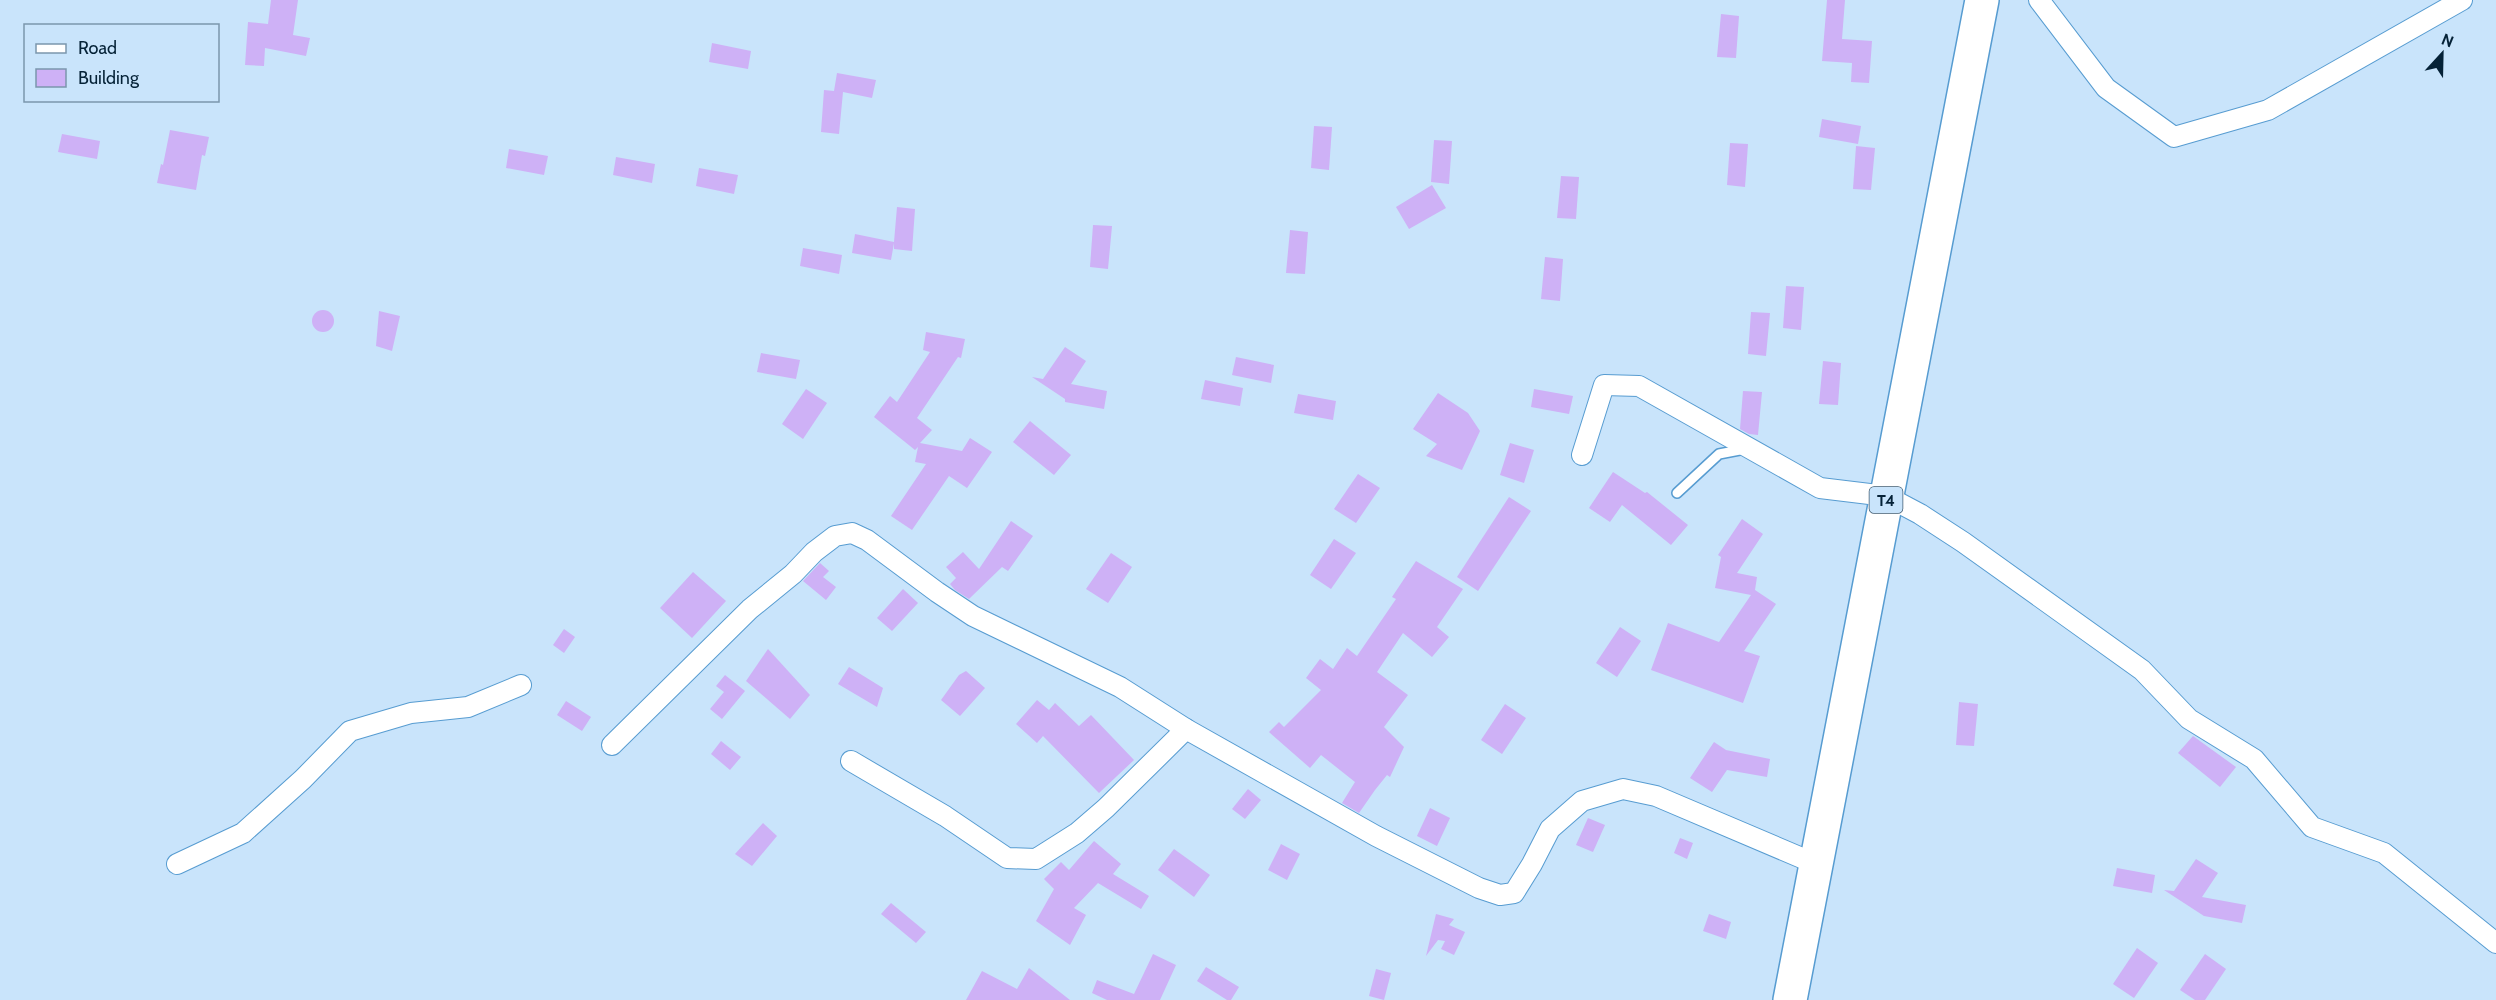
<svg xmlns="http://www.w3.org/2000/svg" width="2496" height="1000" viewBox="0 0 2496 1000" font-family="Cabin,sans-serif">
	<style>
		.building { fill: #ceb1f6 }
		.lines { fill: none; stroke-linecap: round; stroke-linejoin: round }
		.lane-casing { stroke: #579cd1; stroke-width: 12 }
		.street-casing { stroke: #579cd1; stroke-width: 22 }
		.highway-casing { stroke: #579cd1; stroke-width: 36 }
		.lane { stroke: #fff; stroke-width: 9 }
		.street { stroke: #fff; stroke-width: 20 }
		.highway { stroke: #fff; stroke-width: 33 }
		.labels { text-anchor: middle; stroke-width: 4.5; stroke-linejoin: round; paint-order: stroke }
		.shield { fill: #c9e4fb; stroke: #405c72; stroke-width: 1.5 }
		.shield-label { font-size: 16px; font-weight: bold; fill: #052237 }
	</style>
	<rect width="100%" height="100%" fill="#c9e4fb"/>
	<g class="building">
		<path d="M271,0H298L293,35L310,38L306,56L265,48L264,66L245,65L248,22L268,24Z"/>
		<path d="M1827,0H1845L1842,39L1872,41L1869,83L1851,82L1852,63L1822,61Z"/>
		<path d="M1721,14L1739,16L1736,58L1717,57Z"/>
		<path d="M712,43L751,51L748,69L709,62Z"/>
		<path d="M837,73L876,80L872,98L843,92L839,134L821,132L824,90L834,91Z"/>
		<path d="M1822,119L1861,126L1858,144L1819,137Z"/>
		<path d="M1314,126L1332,127L1329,170L1311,168Z"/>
		<path d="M170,130L209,137L205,156L202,155L196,190L157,183L161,164L163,165Z"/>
		<path d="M62,134L100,141L97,159L58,152Z"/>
		<path d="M1434,140L1452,141L1449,184L1431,182Z"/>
		<path d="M1730,143L1748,144L1745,187L1727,185Z"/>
		<path d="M1856,146L1875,148L1871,190L1853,189Z"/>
		<path d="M509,149L548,156L544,175L506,168Z"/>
		<path d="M616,157L655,164L652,183L613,175Z"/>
		<path d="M699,168L738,175L734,194L696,186Z"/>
		<path d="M1561,176L1579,177L1576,219L1557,218Z"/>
		<path d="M1432,185L1446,208L1409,229L1396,207Z"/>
		<path d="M897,207L915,209L912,251L894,249V243L891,260L852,253L855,234L894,242Z"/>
		<path d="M1093,225L1112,226L1108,269L1090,267Z"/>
		<path d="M1290,230L1308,232L1305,274L1286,273Z"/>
		<path d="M803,248L842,255L839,274L800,266Z"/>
		<path d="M1545,257L1563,259L1560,301L1541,299Z"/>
		<path d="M1786,286L1804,287L1801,330L1783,328Z"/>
		<circle cx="323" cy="321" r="11"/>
		<path d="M379,311L400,316L392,351L376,346Z"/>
		<path d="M1751,312L1770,313L1766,356L1748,354Z"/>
		<path d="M926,332L965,339L961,358L958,357L917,418L932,430L920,443L962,451L970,438L992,452L967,488L949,476L912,530L891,516L926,464L915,462L918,447L915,450L874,417L890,396L897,402L930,352L923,350Z"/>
		<path d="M1065,347L1086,361L1071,384L1107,391L1104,409L1065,402V399L1032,377L1043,379Z"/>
		<path d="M761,353L800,360L796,379L757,372Z"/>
		<path d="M1236,357L1274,365L1271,383L1232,375Z"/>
		<path d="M1823,361L1841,363L1838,405L1819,404Z"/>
		<path d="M1205,380L1243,388L1240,406L1201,399Z"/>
		<path d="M806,389L827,403L803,439L782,424Z"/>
		<path d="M1534,389L1573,396L1569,414L1531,407Z"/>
		<path d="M1743,391L1762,392L1758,435L1749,434L1740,429Z"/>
		<path d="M1438,393L1468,413L1480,431L1462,470L1426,456L1437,444L1413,429Z"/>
		<path d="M1298,394L1336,401L1333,420L1294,413Z"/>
		<path d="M1030,421L1071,455L1054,475L1013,442Z"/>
		<path d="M1510,443L1534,450L1524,483L1500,475Z"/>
		<path d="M1613,472L1645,493L1647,492L1688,525L1671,545L1622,505L1610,522L1589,508Z"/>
		<path d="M1358,474L1380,488L1356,523L1334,509Z"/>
		<path d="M1509,497L1531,511L1478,591L1457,577Z"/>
		<path d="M1742,519L1763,534L1737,573L1757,577L1755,590L1776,604L1744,651L1760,656L1743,703L1651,670L1668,623L1719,642L1751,595L1715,588L1721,557L1718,555Z"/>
		<path d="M1011,521L1033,536L1008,571L1002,567L969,599L955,590L950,584L956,578L946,567L963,552L979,569Z"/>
		<path d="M1334,539L1356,553L1331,589L1310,575Z"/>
		<path d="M1111,553L1132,567L1108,603L1086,589Z"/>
		<path d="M1416,561L1463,589L1437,627L1449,637L1432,657L1403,633L1377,672L1408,695L1384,727L1404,747L1390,777L1387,775L1375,790L1359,813L1342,803L1355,782L1321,755L1310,768L1269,732L1279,722L1284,727L1321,690L1306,678L1320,659L1333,669L1347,648L1357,656L1396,599L1392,597Z"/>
		<path d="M820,563L829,571L823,577L836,587L826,600L803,581Z"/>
		<path d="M693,572L726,601L692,638L660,608Z"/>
		<path d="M903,589L918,603L892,631L877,618Z"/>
		<path d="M1620,627L1641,641L1617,677L1596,663Z"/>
		<path d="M564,629L575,637L564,653L553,645Z"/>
		<path d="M768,649L810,695L790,719L746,681Z"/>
		<path d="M849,667L883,688L877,707L838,684Z"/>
		<path d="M966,671L985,688L960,716L941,700L959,675Z"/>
		<path d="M725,675L745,691L722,719L710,709L724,692L716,686Z"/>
		<path d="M1037,700L1049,710L1055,703L1079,726L1091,715L1134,760L1099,793L1043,736L1037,743L1016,724Z"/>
		<path d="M566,701L591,717L582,731L557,715Z"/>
		<path d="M1959,702L1978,704L1974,746L1956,745Z"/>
		<path d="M1505,704L1526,718L1502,754L1481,740Z"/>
		<path d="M2193,736L2236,767L2220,787L2178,753Z"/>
		<path d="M721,741L741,757L730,770L711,754Z"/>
		<path d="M1714,742L1726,750L1770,759L1767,777L1727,770L1712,792L1690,778Z"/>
		<path d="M1248,789L1261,800L1245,819L1232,809Z"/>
		<path d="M1430,808L1450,818L1437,846L1417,836Z"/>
		<path d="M1588,818L1605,825L1593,852L1576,845Z"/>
		<path d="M763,823L777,836L752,866L735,854Z"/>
		<path d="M1680,838L1693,843L1687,859L1674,853Z"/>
		<path d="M1094,841L1121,864L1113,874L1149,896L1141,909L1098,883L1074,908L1086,915L1070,945L1036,921L1054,889L1044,879L1061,862L1069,870Z"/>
		<path d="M1281,844L1300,854L1287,880L1268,870Z"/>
		<path d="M1174,849L1210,875L1194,897L1158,870Z"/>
		<path d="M2196,859L2218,873L2202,897L2246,905L2242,923L2204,916L2164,890L2174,891Z"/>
		<path d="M2117,868L2155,875L2152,893L2113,886Z"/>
		<path d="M891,903L926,932L916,943L881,914Z"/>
		<path d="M1436,914L1454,919L1449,925L1465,932L1454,955L1441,949L1445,941L1438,940L1426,956Z"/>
		<path d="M1709,914L1731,922L1726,939L1703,931Z"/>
		<path d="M2137,948L2158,963L2134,998L2113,984Z"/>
		<path d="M1153,954L1176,965L1160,1000H1107L1092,993L1097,980L1134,994Z"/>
		<path d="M2205,954L2226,969L2205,1000H2195L2180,990Z"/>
		<path d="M1206,967L1239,987L1231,1000H1227L1197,981Z"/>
		<path d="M1029,968L1070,1000H966L982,971L1017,989Z"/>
		<path d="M1376,969L1391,973L1384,1000L1369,996Z"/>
	</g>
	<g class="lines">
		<g class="lane-casing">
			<path id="lane" d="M1677,493L1719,454L1745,449"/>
		</g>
		<g class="street-casing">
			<g id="street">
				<path d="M2039,0L2106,88L2174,137L2268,110L2462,0"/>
				<path d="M1582,455L1604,385L1639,386L1820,488L1886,496L1920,514L1963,542L2142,670L2189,719L2254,759L2312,827L2384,853L2496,943"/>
				<path d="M612,745L750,609L793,574L814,552L835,536L852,533L867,540L937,592L973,616L1120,687L1186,729L1376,836L1479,888L1500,895L1514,893L1532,864L1550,829L1582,801L1623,789L1656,796L1816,864"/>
				<path d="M851,761L945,816L1007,858L1036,859L1077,833L1106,808L1186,729"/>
				<path d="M177,864L243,833L303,779L350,731L411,713L468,707L521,685"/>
			</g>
		</g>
		<g class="highway-casing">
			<path id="highway" d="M1790,1000L1982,0"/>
		</g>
		<use href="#lane" class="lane"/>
		<use href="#street" class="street"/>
		<use href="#highway" class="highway"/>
	</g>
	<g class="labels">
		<rect class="shield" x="1869.5" y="487" width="33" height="26" rx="4.5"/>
		<g class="shield-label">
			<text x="1886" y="506">T4</text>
		</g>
	</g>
	<rect x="24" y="24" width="195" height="78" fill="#c9e4fb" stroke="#7b96ad" stroke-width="1.5"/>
	<rect x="36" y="44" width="30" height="9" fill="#ffffff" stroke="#7b96ad" stroke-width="1.5"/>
	<text x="78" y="54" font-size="18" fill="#052237">Road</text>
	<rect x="36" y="69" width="30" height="18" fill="#ceb1f6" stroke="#7b96ad" stroke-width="1.5"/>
	<text x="78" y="84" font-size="18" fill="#052237">Building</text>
	<g transform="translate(2442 54) rotate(22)" stroke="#c9e4fb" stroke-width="4.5" paint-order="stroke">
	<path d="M0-4.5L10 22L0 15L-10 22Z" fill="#052237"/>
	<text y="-9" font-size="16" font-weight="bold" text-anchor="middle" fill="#052237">N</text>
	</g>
</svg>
